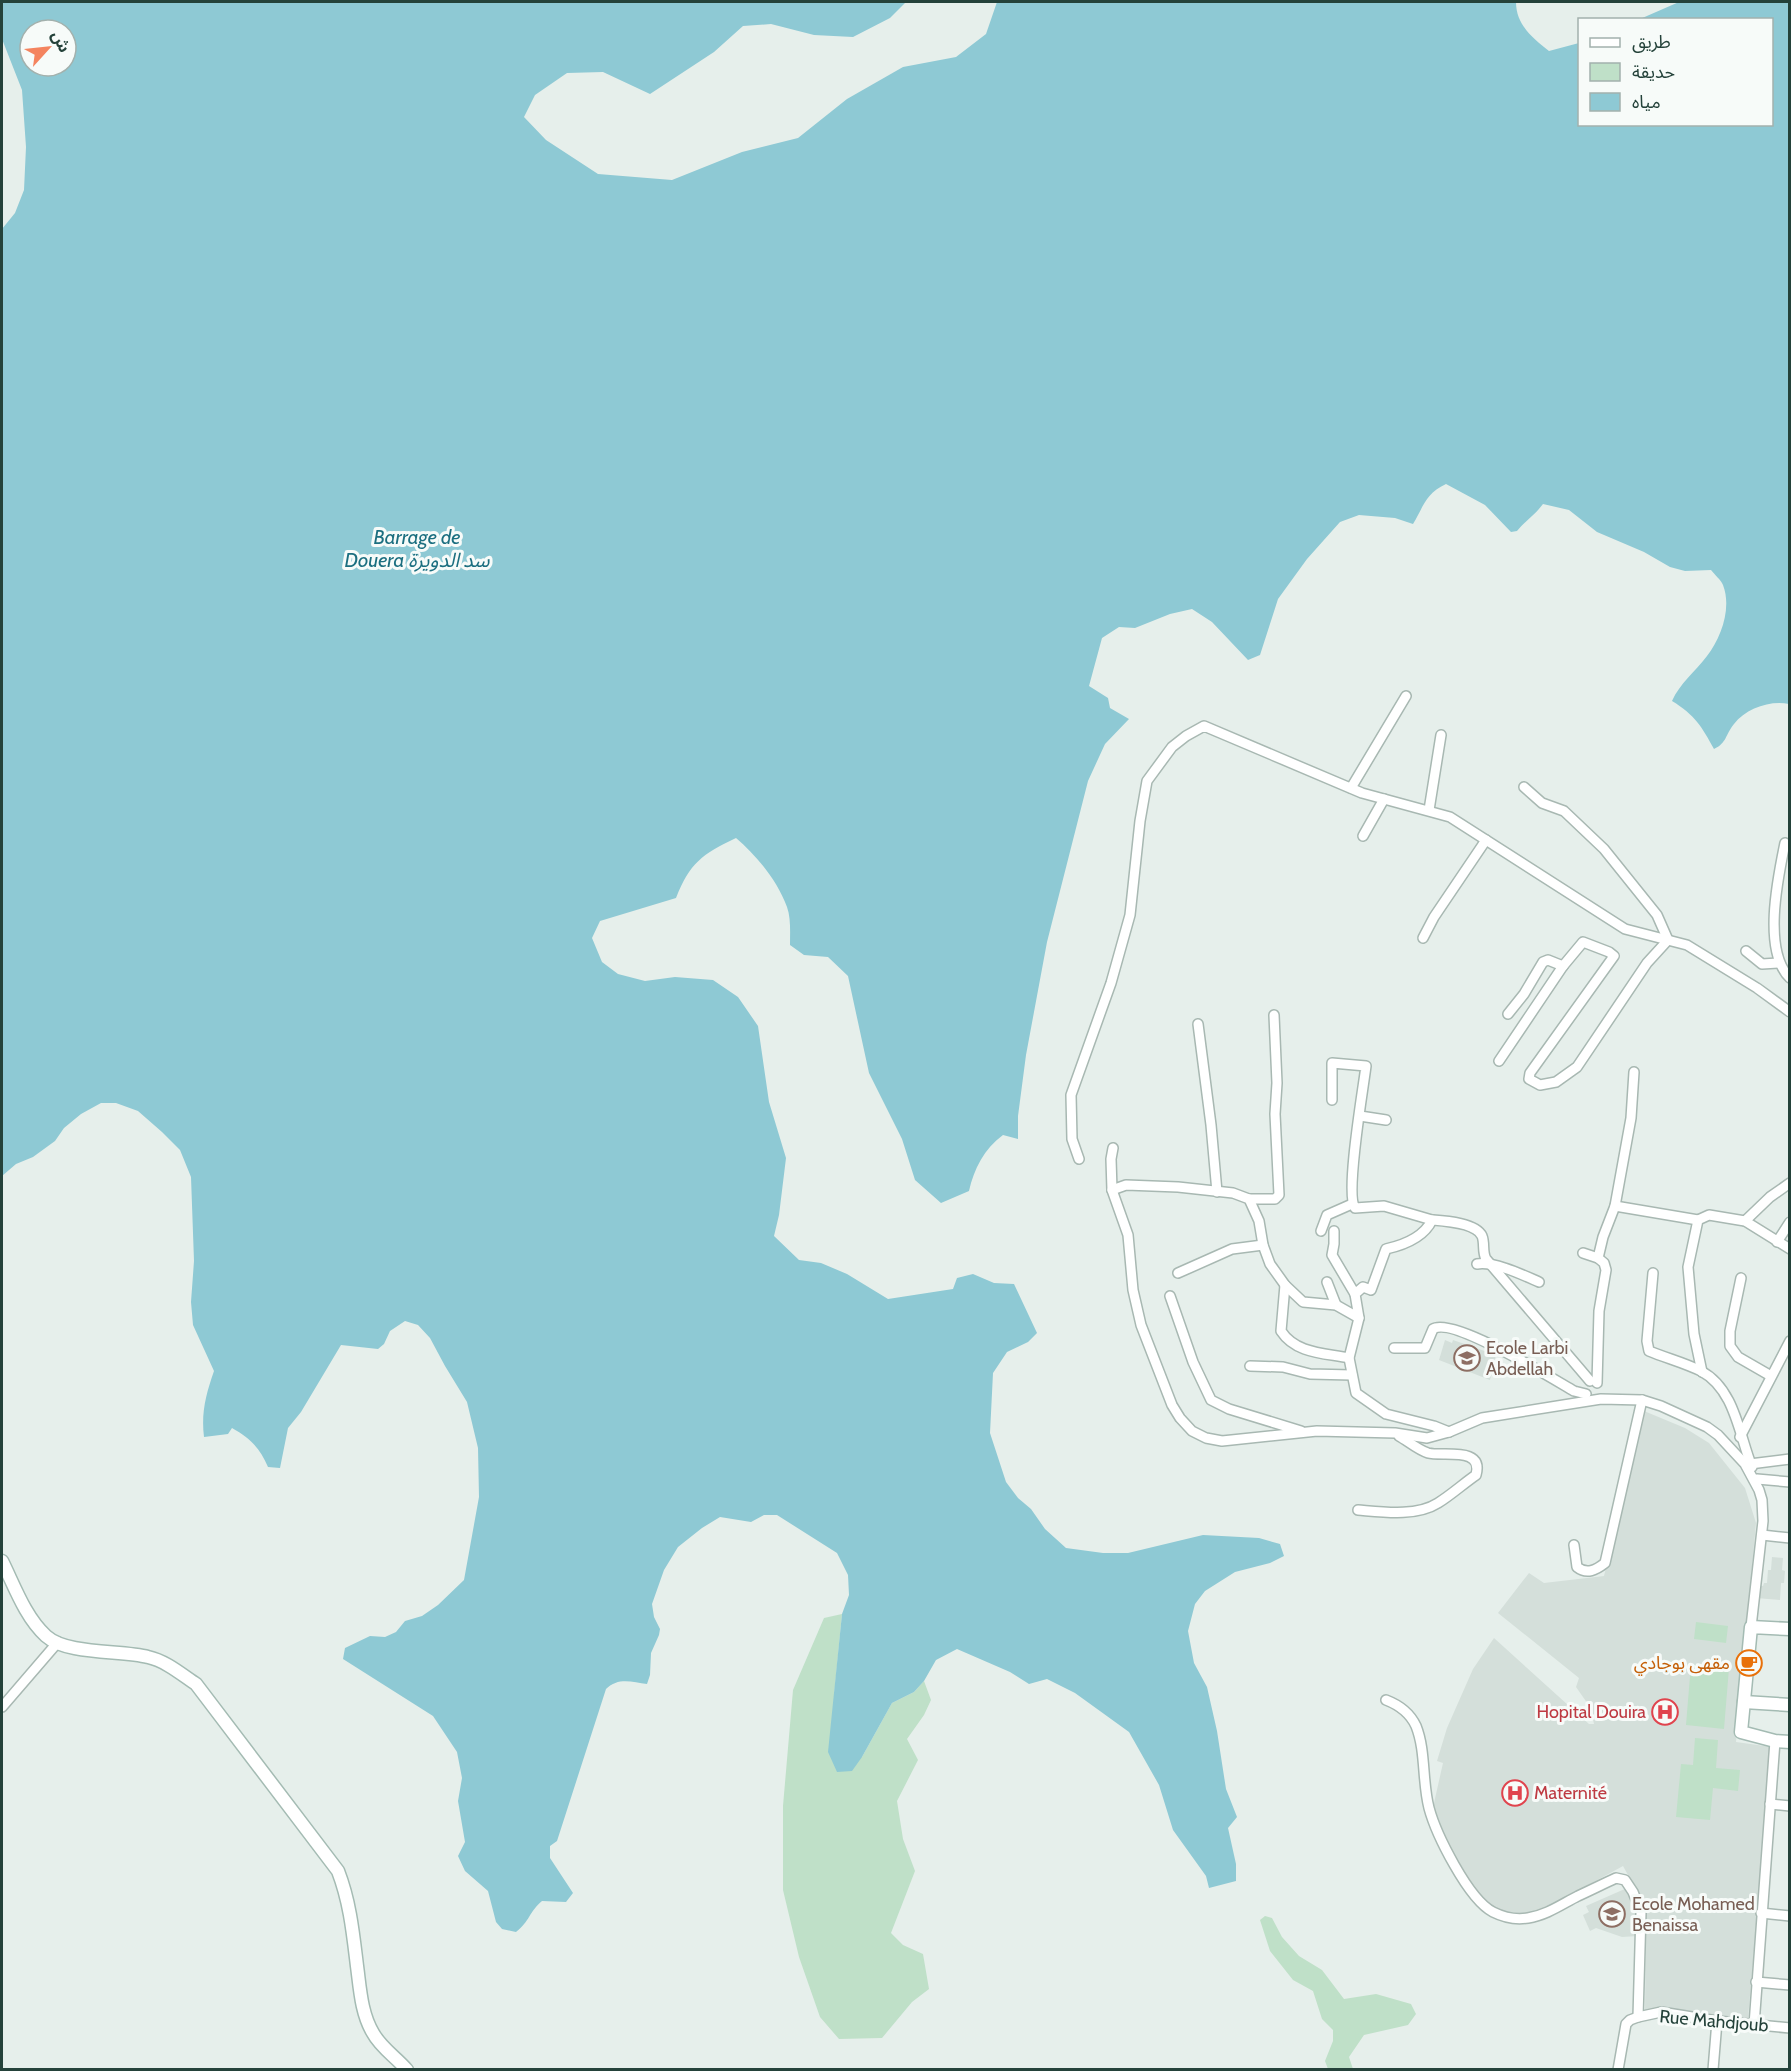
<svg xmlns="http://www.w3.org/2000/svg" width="1791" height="2071" viewBox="0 0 1791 2071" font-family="Cabin,'Noto Sans Arabic',sans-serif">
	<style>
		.built { fill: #d4dfda }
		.green { fill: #bfe0c8 }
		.water { fill: #8ec9d4; fill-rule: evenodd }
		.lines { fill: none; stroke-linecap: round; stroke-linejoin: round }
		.street-casing { stroke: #a8b8b2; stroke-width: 12 }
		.secondary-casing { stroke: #a4bbb3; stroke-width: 15 }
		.street { stroke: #fff; stroke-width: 9 }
		.secondary { stroke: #fff; stroke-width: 12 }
		.labels { text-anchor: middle; stroke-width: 6; stroke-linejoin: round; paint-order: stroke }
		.education-label { font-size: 18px; fill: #785e54; stroke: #f7fbf9; text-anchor: start }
		.food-label { font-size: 18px; fill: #c56008; stroke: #f7fbf9; text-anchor: end }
		.health-label { font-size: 18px; fill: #be3a42; stroke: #f7fbf9; text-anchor: end }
		.street-label { font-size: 18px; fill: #24423a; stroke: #f7fbf9 }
		.water-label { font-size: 20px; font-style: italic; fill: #1c6f80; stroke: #f7fbf9 }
	</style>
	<rect width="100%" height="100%" fill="#e6efeb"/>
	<g class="built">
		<path d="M1445,1340L1452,1343L1453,1340L1496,1355L1490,1380L1439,1360Z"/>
		<path d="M1644,1411L1685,1428L1709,1443L1745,1488L1756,1523L1736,1742L1772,1747L1748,2018L1645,2012L1646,1915L1638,1893L1623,1866L1535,1914L1511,1915L1497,1910L1484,1901L1464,1875L1432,1812L1443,1763L1437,1761L1447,1728L1473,1669L1494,1638L1589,1724H1594L1590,1707L1576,1687L1579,1678L1498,1613L1529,1573L1544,1583L1604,1576Z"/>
		<path d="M1772,1557L1783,1558L1782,1570L1785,1571L1784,1583H1781L1780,1600L1756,1598L1757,1585L1763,1586L1764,1583H1767L1768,1570H1771Z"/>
		<path d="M1627,1888L1640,1919L1634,1922L1638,1936L1622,1937L1596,1928L1590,1931L1583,1915L1589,1912L1586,1906Z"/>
	</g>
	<g class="green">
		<path d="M842,1614L834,1696L862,1757L892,1703L914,1692L924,1681L931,1700L924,1715L907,1739L918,1760L897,1801L903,1839L915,1871L891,1933L903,1945L923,1954L929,1989L912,2002L882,2038L839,2039L820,2017L799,1957L783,1890V1806L793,1690L824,1618Z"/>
		<path d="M1696,1622L1728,1626L1726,1643L1694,1639Z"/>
		<path d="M1691,1664L1729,1668L1724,1729L1686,1725Z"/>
		<path d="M1695,1738L1718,1740L1716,1768L1740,1770L1738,1791L1713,1788L1710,1820L1676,1817L1681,1764L1693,1765Z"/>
		<path d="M1265,1916L1272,1918L1282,1937L1299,1956L1322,1970L1344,1999L1376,1994L1411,2004L1416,2014L1408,2025L1364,2035L1349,2057L1353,2069H1328L1325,2061L1333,2041V2030L1322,2019L1313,1991L1293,1980L1270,1951L1260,1920Z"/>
	</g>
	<path class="water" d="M2,2H906L890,18L853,37L814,35L771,24L743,26L714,52L650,94L603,72L567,73L535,95L524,117L546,140L598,174L672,180L742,152L798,138L847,99L903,67L956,57L986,34L997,2H1516C1516,25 1533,38 1549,51L1579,43L1580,124H1772V20L1640,19L1679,2H1789V704C1771,700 1746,708 1734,724C1725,735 1727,743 1714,749C1702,727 1695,715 1672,701C1680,683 1695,672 1707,656C1721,638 1732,608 1723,585C1721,580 1714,574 1711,570L1685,571L1670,567L1644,552L1597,532L1569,510L1543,504C1535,515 1525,521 1517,531L1511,532L1485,505L1446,484C1425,494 1424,506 1413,524L1395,518L1359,515L1340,522L1307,559L1278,599L1260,655L1248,660L1212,622L1192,609L1170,614L1135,628L1119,627L1102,638L1089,686L1108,698L1110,708L1129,719L1105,744L1088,781L1047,942L1026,1055L1018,1116V1139L1003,1135C984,1149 974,1169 969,1191L941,1203L915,1180L902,1139L869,1073L848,976L828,957L804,955L790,945C790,933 791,918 787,907C777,880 757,856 736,838C702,854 690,863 676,898L600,921L592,938L602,962L618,974L645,981L675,977L713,980L738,997L758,1026L769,1102L786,1158L779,1215L774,1236L799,1260L821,1263L847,1274L888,1299L953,1289L957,1278L973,1274L994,1283L1014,1284L1037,1333L1028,1342L1007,1352L993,1373L990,1433L1006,1482L1018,1498L1031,1509L1045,1529L1066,1548L1103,1553H1128L1203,1535L1259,1538L1280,1544L1284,1556L1270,1563L1235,1572L1205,1591L1195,1604L1188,1631L1194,1663L1207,1687L1217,1731L1226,1789L1237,1817L1228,1828L1236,1864V1881L1209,1888L1206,1876L1173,1830L1159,1785L1129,1732L1075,1693L1047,1679L1029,1684L1010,1672L957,1649L936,1660L924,1681L914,1692L892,1703L862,1757L852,1771L837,1772L828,1752L842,1614L849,1595L848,1575L837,1553L777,1515H764L751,1522L720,1517L702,1528L678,1547L664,1570L652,1604L654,1617L660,1629L659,1635L651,1653L650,1675L647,1684C632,1682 618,1677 606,1689L557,1841L550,1846V1858L573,1893L566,1902L542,1901C529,1912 530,1921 516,1932L502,1929L496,1922L488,1891L465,1871L458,1856L465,1842L458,1801L462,1778L457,1752L433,1716L343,1659L345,1648L370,1636L385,1637L396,1632L405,1621L422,1616L438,1605L464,1580L479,1497L478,1448L467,1402L445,1366L430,1338L418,1325L405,1321L390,1331L384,1344L378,1349L341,1345L301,1412L288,1428L280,1468L268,1467C260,1448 250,1438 232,1428L228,1434L204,1437C201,1413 206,1394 214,1371L193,1325L191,1302L194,1261L191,1177L180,1150L162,1132L138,1111L116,1103H101L81,1114L64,1128L55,1141L33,1157L16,1164L2,1176V229L15,213L24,190L26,147L22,90L2,39ZM30,30H66V66H30Z"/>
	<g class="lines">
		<g class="street-casing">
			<g id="street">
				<path d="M1351,788L1406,696"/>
				<path d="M1429,810L1441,735"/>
				<path d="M1363,836L1384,799"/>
				<path d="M1785,843C1778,877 1762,951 1790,978"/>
				<path d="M1423,938L1434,917L1486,840"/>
				<path d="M1746,951L1762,964L1778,963"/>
				<path d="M1508,1014L1524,994L1543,962L1548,960L1563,966"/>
				<path d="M1198,1024L1211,1125L1217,1192"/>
				<path d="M1499,1061L1563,966L1583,942L1609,952L1614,956L1530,1073L1529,1079L1540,1085L1556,1082L1577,1067L1647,963L1668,940L1657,915L1604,849L1564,811L1542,803L1524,787"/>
				<path d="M1332,1100V1063L1366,1066C1363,1090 1345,1194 1355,1208L1384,1206L1432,1220C1424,1237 1404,1245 1386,1249L1371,1290L1363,1287L1355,1294L1359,1318L1349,1358L1356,1393L1386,1414L1434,1426L1449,1432"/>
				<path d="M1360,1116L1386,1120"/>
				<path d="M1113,1148L1111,1159L1112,1190L1128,1235L1133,1290L1141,1325L1172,1405L1180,1418L1192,1431L1206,1438L1222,1441L1317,1431L1395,1433L1427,1438L1449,1432L1482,1418L1601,1399L1642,1400L1661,1406L1707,1427L1718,1435L1745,1464L1759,1490L1762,1500L1763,1521L1751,1627"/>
				<path d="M1079,1159L1072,1139L1071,1095L1111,983L1130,915L1140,821L1147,781L1172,747L1186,736L1204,726L1362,793L1450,817L1625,929L1687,945L1757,988L1790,1012"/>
				<path d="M1112,1190L1126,1185L1178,1187L1233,1193L1249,1199L1259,1221L1263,1245L1270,1264L1285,1285L1303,1302L1336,1305L1359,1318"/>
				<path d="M1249,1199H1275L1279,1195L1275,1114L1277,1083L1274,1015"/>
				<path d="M1615,1206L1698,1220"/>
				<path d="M1432,1220C1445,1221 1476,1223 1482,1236C1485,1243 1482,1252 1486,1259L1590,1381"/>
				<path d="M1745,1221L1770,1197L1790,1183"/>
				<path d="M1321,1231L1327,1215L1352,1204"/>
				<path d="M1334,1231V1244L1332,1255L1355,1294"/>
				<path d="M1777,1242L1790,1222"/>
				<path d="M1583,1253L1598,1258L1604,1263L1606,1270L1599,1311L1597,1383"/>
				<path d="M1598,1258L1603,1237L1615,1206L1631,1118L1634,1072"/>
				<path d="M1477,1264C1494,1261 1523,1275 1539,1282"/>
				<path d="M1178,1273L1232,1249L1263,1245"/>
				<path d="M1653,1273L1647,1341L1649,1351C1666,1358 1685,1363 1701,1371C1735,1389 1739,1435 1752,1467"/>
				<path d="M1741,1278L1730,1331V1346L1738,1357L1771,1376"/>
				<path d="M1327,1282L1336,1305"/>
				<path d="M1285,1285L1281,1331C1296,1354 1325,1353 1349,1358"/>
				<path d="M1170,1296L1193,1362L1211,1400L1229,1409L1301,1431"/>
				<path d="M1394,1348H1425L1433,1329C1452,1316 1553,1379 1574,1391L1586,1394"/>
				<path d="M1250,1366L1283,1367L1310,1374L1352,1375"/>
				<path d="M1702,1372L1694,1334L1688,1267L1698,1220L1709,1215L1745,1221L1790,1249"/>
				<path d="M1740,1437L1790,1341"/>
				<path d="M1750,1464L1790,1459"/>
				<path d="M1757,1479L1790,1482"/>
				<path d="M1358,1510C1382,1512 1416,1517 1438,1503C1451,1495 1463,1484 1476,1475C1484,1446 1443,1457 1428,1453C1418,1450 1408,1441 1399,1436"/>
				<path d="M1762,1535L1790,1538"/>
				<path d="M1574,1545L1577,1567C1587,1575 1596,1570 1605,1563L1642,1400"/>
				<path d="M1386,1700C1399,1705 1410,1713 1416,1726C1426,1751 1422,1781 1429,1808C1436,1834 1468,1899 1493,1912C1503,1917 1516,1920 1528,1918C1547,1915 1562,1904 1578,1896C1591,1890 1603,1884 1616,1878L1625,1880L1633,1892L1641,1912L1638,2017"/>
				<path d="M2,1707L58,1642"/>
				<path d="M1770,1804L1790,1806"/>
				<path d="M1761,1913L1790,1916"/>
				<path d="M1756,1982L1790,1985"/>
				<path d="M1754,2025L1775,1741"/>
				<path d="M1618,2070L1626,2024L1630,2020L1638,2017L1661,2012L1717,2021L1790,2028"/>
				<path d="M1713,2070L1717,2021"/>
			</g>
		</g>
		<g class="secondary-casing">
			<g id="secondary">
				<path d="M2,1561C14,1585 25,1617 46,1636C67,1655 121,1650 148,1657C166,1661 181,1674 196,1684L338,1871C350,1902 353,1933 357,1966C360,1988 361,2013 373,2033C381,2048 396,2057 407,2070"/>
				<path d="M1790,1629L1751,1627L1741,1732L1775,1741L1790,1742"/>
				<path d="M1744,1702L1790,1705"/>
			</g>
		</g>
		<use href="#street" class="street"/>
		<use href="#secondary" class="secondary"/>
	</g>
	<defs>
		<g id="school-ring" transform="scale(1.35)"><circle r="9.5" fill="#f7fbf9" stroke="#8d6e63" stroke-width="1.5"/><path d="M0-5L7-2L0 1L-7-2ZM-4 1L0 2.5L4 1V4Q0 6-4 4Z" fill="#8d6e63"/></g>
		<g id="cafe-ring" transform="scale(1.35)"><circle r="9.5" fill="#f7fbf9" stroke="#e8710a" stroke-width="1.5"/><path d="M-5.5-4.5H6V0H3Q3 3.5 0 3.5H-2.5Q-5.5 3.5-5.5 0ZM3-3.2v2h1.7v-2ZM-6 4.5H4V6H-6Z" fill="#e8710a"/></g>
		<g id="hospital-ring" transform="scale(1.35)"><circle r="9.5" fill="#f7fbf9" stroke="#e0444e" stroke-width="1.5"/><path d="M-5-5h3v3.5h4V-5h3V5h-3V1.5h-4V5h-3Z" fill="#e0444e"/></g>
	</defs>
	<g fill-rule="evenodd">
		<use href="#school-ring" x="1467" y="1358"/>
		<use href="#cafe-ring" x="1749" y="1663"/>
		<use href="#hospital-ring" x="1665" y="1712"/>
		<use href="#hospital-ring" x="1515" y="1793"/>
		<use href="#school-ring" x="1612" y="1914"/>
	</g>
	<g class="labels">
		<g class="education-label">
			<text x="1486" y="1354">Ecole Larbi<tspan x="1486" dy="21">Abdellah</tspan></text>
			<text x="1632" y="1910">Ecole Mohamed<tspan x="1632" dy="21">Benaissa</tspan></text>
		</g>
		<g class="food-label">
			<text x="1730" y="1669">مقهى بوجادي</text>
		</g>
		<g class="health-label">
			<text x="1646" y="1718">Hopital Douira</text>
			<text x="1534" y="1799" text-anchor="start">Maternité</text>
		</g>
		<g class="street-label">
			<text transform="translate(1714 2021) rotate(5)" y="6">Rue Mahdjoub</text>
		</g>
		<g class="water-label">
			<text x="417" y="544">Barrage de<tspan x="417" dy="23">Douera سد الدويرة</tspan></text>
		</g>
	</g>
	<rect width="1791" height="2071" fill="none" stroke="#24423a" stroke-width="6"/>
	<rect x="1578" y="18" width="195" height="108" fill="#f7fbf9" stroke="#a3b1ad" stroke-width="1.5"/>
	<rect x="1590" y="38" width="30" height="9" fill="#ffffff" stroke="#a3b1ad" stroke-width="1.5"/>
	<text x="1632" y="48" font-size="18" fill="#24423a">طريق</text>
	<rect x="1590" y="63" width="30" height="18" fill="#bfe0c8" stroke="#a3b1ad" stroke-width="1.5"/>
	<text x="1632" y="78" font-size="18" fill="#24423a">حديقة</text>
	<rect x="1590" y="93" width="30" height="18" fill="#8ec9d4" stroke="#a3b1ad" stroke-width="1.5"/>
	<text x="1632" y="108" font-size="18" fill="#24423a">مياه</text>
	<g transform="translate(48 48) rotate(63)"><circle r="28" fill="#f7fbf9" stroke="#a3b1ad" stroke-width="1.5"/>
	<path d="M0-4.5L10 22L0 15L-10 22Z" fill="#f4845f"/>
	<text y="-9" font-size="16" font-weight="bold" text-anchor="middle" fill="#24423a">ش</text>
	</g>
</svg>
